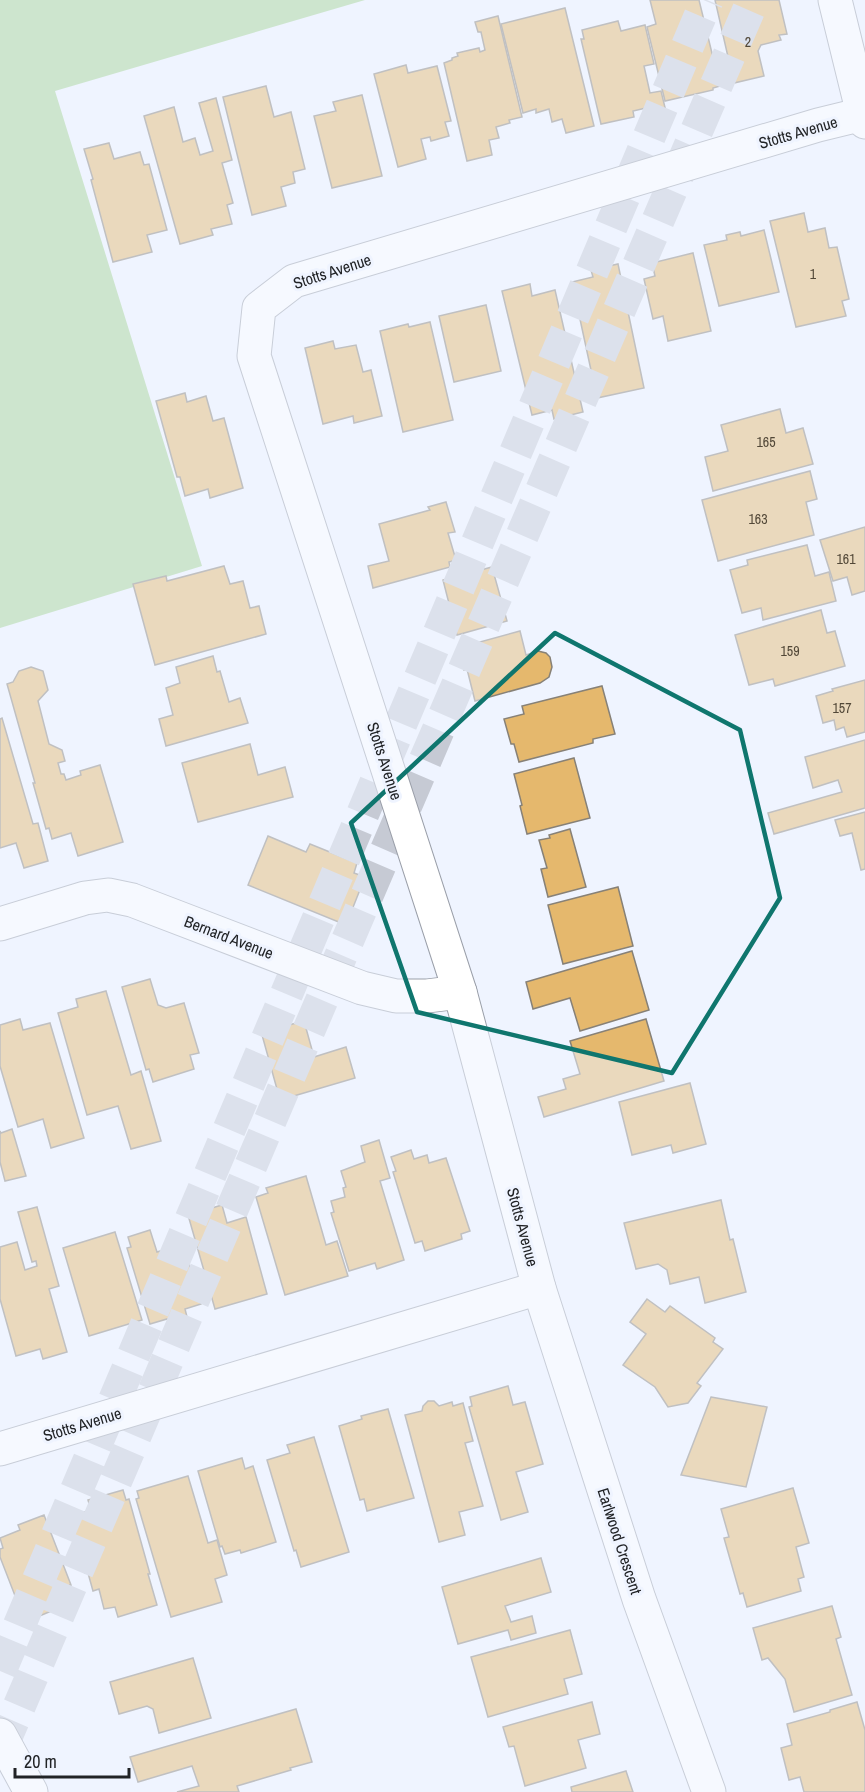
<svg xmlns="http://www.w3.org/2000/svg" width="865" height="1792" viewBox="0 0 865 1792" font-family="'Archivo Narrow',sans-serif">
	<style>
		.green { fill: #a5d393 }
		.building { fill: #e5b86d; stroke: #878177; stroke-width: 1.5 }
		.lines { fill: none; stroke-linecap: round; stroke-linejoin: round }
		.highway-tunnel { stroke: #c6cad4; stroke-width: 33; stroke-dasharray: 33 16; stroke-linecap: butt }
		.street-casing { stroke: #9a9fa9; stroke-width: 35 }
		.secondary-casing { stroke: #9a9fa9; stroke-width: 35 }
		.street { stroke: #fff; stroke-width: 33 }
		.secondary { stroke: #fff; stroke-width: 33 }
		.marked { fill: none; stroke: #0f766e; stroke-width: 4.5; stroke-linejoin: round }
		.labels { text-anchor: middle; stroke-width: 6; stroke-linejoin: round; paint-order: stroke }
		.number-label { font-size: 14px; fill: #524838 }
		.street-label { font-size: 16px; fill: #212326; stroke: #eff4ff }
	</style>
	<rect width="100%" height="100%" fill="#eff4ff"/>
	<path class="green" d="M0,0H365L55,91L202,566L0,628Z"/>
	<g class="building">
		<path d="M650,0H699L720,86L713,88V90L665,101L647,27L656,24Z"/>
		<path d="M715,0H779L787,34L779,35L781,40L761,45L758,51L764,76L734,83Z"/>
		<path d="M565,8L594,126L566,133L562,119L552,122L549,109L536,113V109L523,113L501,24Z"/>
		<path d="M498,16L522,117L509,120L510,123L496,127L499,138L489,140L492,155L467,161L444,63L452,60V58L458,56L457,53L479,48L480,52L485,50L481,32H478L475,22Z"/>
		<path d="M618,21L621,31L645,25L654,64L644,66L650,93L661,91L669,124L651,128L646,108L633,111L634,117L601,124L581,39H584L582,30Z"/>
		<path d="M406,65L408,73L437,66L451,121L445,122L449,136L431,141L430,137L421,139L426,159L398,167L374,74Z"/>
		<path d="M266,86L274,117L291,112L305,169L293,172L295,183L281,187L286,206L252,215L223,97Z"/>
		<path d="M362,95L382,176L332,188L314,116L336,111L333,102Z"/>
		<path d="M216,98L232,160L222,163L233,203L227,205L232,224L211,229L213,235L180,244L144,116L174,107L183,142L195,138L200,155L213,151L199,103Z"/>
		<path d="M109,143L114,159L140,152L144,165L149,164L167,230L147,235L152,252L113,262L91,180L93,179L84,149Z"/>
		<path d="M804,213L808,232L825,228L829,248L837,247L849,299L842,301L846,316L796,327L770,221Z"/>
		<path d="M764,230L779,292L719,306L704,245L727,240L726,235L740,232L741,236Z"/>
		<path d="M693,253L711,331L668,341L663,316L653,319L644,279L655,276L652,263Z"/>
		<path d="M618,264L644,388L597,398L572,282L593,277L591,270Z"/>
		<path d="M530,284L532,296L555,290L583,412L554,419L552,410L532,415L502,291Z"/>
		<path d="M486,305L501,371L454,382L439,316Z"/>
		<path d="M430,322L453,420L403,432L380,331L408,324L409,327Z"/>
		<path d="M333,341L335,349L356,345L363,372L371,370L382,416L354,423L353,416L323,424L305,348Z"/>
		<path d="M185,393L187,402L206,396L213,421L224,418L243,488L210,498L208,489L185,496L180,477H177L156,401Z"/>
		<path d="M780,409L786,433L803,428L813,464L713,491L705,457L728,451L721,425Z"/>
		<path d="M810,471L817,499L806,502L814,535L718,561L702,500Z"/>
		<path d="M446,502L455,532L448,533L456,560L449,562L450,567L373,588L368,566L389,561L379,524L430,510L428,507Z"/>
		<path d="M865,527V591L852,595L847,577L833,581L820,540Z"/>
		<path d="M807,545L815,576L829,572L836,601L763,620L761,608L742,613L730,570L748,565L747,560Z"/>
		<path d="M224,566L230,584L243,581L250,608L259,606L266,634L155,665L133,584L166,576L167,581Z"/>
		<path d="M492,567L507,621L457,635L443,580Z"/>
		<path d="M821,610L827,633L835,631L845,666L775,686L773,679L749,685L735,635Z"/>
		<path d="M520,631L526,655L538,651L546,653L550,657L552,667L549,677L540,683L475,701L467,669L464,670L458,648Z"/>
		<path d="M213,656L217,672L220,671L229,702L240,698L248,723L166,746L159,719L173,715L166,688L180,683L176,667Z"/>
		<path d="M31,667L43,671L48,690L38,701L49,744L62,750L65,761L58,763L61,774H64L66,780L81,775L80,771L100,765L123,842L78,856L71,833L52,839L49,828L46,829L33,783H35L7,684L13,682L19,671Z"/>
		<path d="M865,680V732L847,737L844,727L836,730L834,720L823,723L816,696L833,691L832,689Z"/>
		<path d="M602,686L615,734L593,739V743L519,762L514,744H511L504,719L524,714L522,706Z"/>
		<path d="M2,718L33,824L38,823L48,861L24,868L16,843L0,848V719Z"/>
		<path d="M865,740V808L774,834L768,813L842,792L838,780L813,788L805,757Z"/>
		<path d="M250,744L258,775L285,767L293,797L198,822L182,763Z"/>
		<path d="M574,758L590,818L527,834L520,806L522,805L514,774Z"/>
		<path d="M865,812V869L861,870L852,833L840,836L835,820Z"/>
		<path d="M570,829L586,887L548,897L541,869L547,868L539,840L550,838L549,835Z"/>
		<path d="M268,836L306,852L310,844L357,863L354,873L365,877L346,925L248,885Z"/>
		<path d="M618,887L633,946L563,964L548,905Z"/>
		<path d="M632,951L649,1010L580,1031L570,998L533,1009L526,982Z"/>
		<path d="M150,979L158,1005L166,1008L184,1003L199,1053L190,1055L194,1069L153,1082L149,1069L146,1070L122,987Z"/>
		<path d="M106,991L131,1075L141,1071L161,1141L131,1149L118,1106L87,1115L58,1013L78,1007L76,999Z"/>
		<path d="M282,1017L285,1026L304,1021L314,1057L346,1047L355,1078L280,1100L259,1024Z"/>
		<path d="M20,1019L23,1030L50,1023L84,1138L51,1148L43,1119L18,1127L0,1066V1025Z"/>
		<path d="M646,1019L664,1081L544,1117L538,1097L566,1089L563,1079L580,1074L570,1041Z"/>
		<path d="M690,1083L706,1144L673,1153L671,1145L632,1155L619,1102Z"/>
		<path d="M12,1129L26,1176L5,1181L0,1162V1131L1,1133Z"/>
		<path d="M379,1140L390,1178L380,1181L404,1260L377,1269L375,1263L349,1271L331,1213L334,1212L331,1201L345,1197L343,1188L346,1187L341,1171L365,1162L361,1146Z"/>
		<path d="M411,1150L414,1159L427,1155L429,1163L446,1158L470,1231L461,1234L462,1239L425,1251L422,1241L415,1243L393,1172L396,1171L391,1157Z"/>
		<path d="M306,1176L326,1245L337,1241L348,1276L285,1295L256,1197L268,1193L266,1188Z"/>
		<path d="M721,1200L730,1240L733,1239L746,1292L705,1303L699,1277L670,1284L667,1270L658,1264L636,1269L624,1223Z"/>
		<path d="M222,1205L227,1223L246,1217L267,1294L215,1309L188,1215Z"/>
		<path d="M37,1207L59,1286L49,1289L67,1352L43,1359L40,1349L16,1356L0,1299V1247L17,1242L25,1270L37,1266L36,1261L32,1262L18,1212Z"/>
		<path d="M150,1230L157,1252L183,1244L201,1304L185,1309L187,1317L169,1322L167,1319L150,1324L127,1248L131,1247L128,1237Z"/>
		<path d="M115,1232L142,1320L89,1336L63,1248Z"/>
		<path d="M647,1299L665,1312L670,1306L715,1338L713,1342L723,1349L697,1383L701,1386L688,1403L668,1407L655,1387L623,1365L646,1334L630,1322Z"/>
		<path d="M508,1386L513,1405L525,1402L543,1464L516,1472L528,1512L501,1520L469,1407L472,1406L470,1397Z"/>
		<path d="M711,1397L767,1407L746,1487L681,1475Z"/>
		<path d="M428,1401H434L439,1406L452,1402L453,1406L463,1403L473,1441L465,1443L483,1506L459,1512L465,1535L439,1542L405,1415L422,1411L423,1406Z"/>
		<path d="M388,1409L414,1498L367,1511L364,1499L360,1500L339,1426L362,1419L361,1416Z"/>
		<path d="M314,1437L349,1552L301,1567L296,1550L294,1551L267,1460L290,1453L287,1445Z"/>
		<path d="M242,1458L245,1469L253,1466L276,1542L241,1553L240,1550L225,1554L222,1546L220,1547L198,1471Z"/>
		<path d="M188,1476L208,1543L217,1540L227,1575L215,1579L222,1602L171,1617L136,1499L139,1498L137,1491Z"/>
		<path d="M793,1488L809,1543L796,1547L804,1577L798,1579L801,1591L747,1607L743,1593L740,1594L724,1538L729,1537L721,1509Z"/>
		<path d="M123,1490L126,1500L129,1499L150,1574H148L157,1605L118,1617L115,1607L104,1609L99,1589L93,1591L88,1573H85L68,1517L91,1510L88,1500Z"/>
		<path d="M44,1515L71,1585H70L75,1601L30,1620L24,1605L19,1606L0,1557V1549L3,1548L0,1538L20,1530L18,1525Z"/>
		<path d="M541,1558L551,1592L505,1606L511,1622L532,1616L536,1633L511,1640L508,1630L458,1644L442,1587Z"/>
		<path d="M832,1606L841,1637L836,1639L852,1695L794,1712L785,1679L768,1658L762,1660L753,1628Z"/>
		<path d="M570,1630L582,1674L564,1679L568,1694L488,1717L471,1657Z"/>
		<path d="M193,1658L211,1718L159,1733L153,1709L147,1706L119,1714L110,1682Z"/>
		<path d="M592,1702L600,1734L578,1740L586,1768L525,1786L514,1746L509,1747L503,1727Z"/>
		<path d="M857,1702L865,1730V1792H804L800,1777L789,1780L781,1748L792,1745L787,1724L830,1712V1710Z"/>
		<path d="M296,1709L312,1762L290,1768L291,1770L237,1786L239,1792H177L199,1786L192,1766L138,1782L130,1757Z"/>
		<path d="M626,1771L633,1792H572L571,1787Z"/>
	</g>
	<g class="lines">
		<g class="highway-tunnel">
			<path d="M0,1671L707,0"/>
			<path d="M0,1751L293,1067L753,0"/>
		</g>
		<g class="street-casing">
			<g id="street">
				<path d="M0,924L85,898L108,895L132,900L362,988L396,996H427L460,992"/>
				<path d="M0,1449L539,1288"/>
				<path d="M0,1735L31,1792"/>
				<path d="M709,1792L639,1599L539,1288L460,992L254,356L259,308L294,281L818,125L863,114"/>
			</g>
		</g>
		<g class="secondary-casing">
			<path id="secondary" d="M835,0L865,122"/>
		</g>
		<use href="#street" class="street"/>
		<use href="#secondary" class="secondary"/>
	</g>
	<path d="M0 0H865V1792H0ZM555,633L740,730L780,898L672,1073L417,1012L351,823Z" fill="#eff4ff" fill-opacity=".55" fill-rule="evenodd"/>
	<path class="marked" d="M555,633L740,730L780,898L672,1073L417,1012L351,823Z"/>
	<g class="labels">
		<g class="number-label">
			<text x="748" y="47">2</text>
			<text x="813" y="279">1</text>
			<text x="766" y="447">165</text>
			<text x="758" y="524">163</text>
			<text x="846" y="564">161</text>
			<text x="790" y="656">159</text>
			<text x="842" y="713">157</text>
		</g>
		<g class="street-label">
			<text transform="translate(798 132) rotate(-16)" y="6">Stotts Avenue</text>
			<text transform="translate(332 271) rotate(-18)" y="6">Stotts Avenue</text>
			<text transform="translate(385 761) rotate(72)" y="6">Stotts Avenue</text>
			<text transform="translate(229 937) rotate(21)" y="6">Bernard Avenue</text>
			<text transform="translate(523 1227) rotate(75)" y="6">Stotts Avenue</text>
			<text transform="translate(82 1424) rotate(-17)" y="6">Stotts Avenue</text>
			<text transform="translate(620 1541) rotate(72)" y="6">Earlwood Crescent</text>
		</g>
	</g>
	<path d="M15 1768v9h114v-9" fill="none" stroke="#212326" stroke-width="3"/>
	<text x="24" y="1768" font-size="18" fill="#212326" stroke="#eff4ff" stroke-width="4.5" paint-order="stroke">20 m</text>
</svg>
